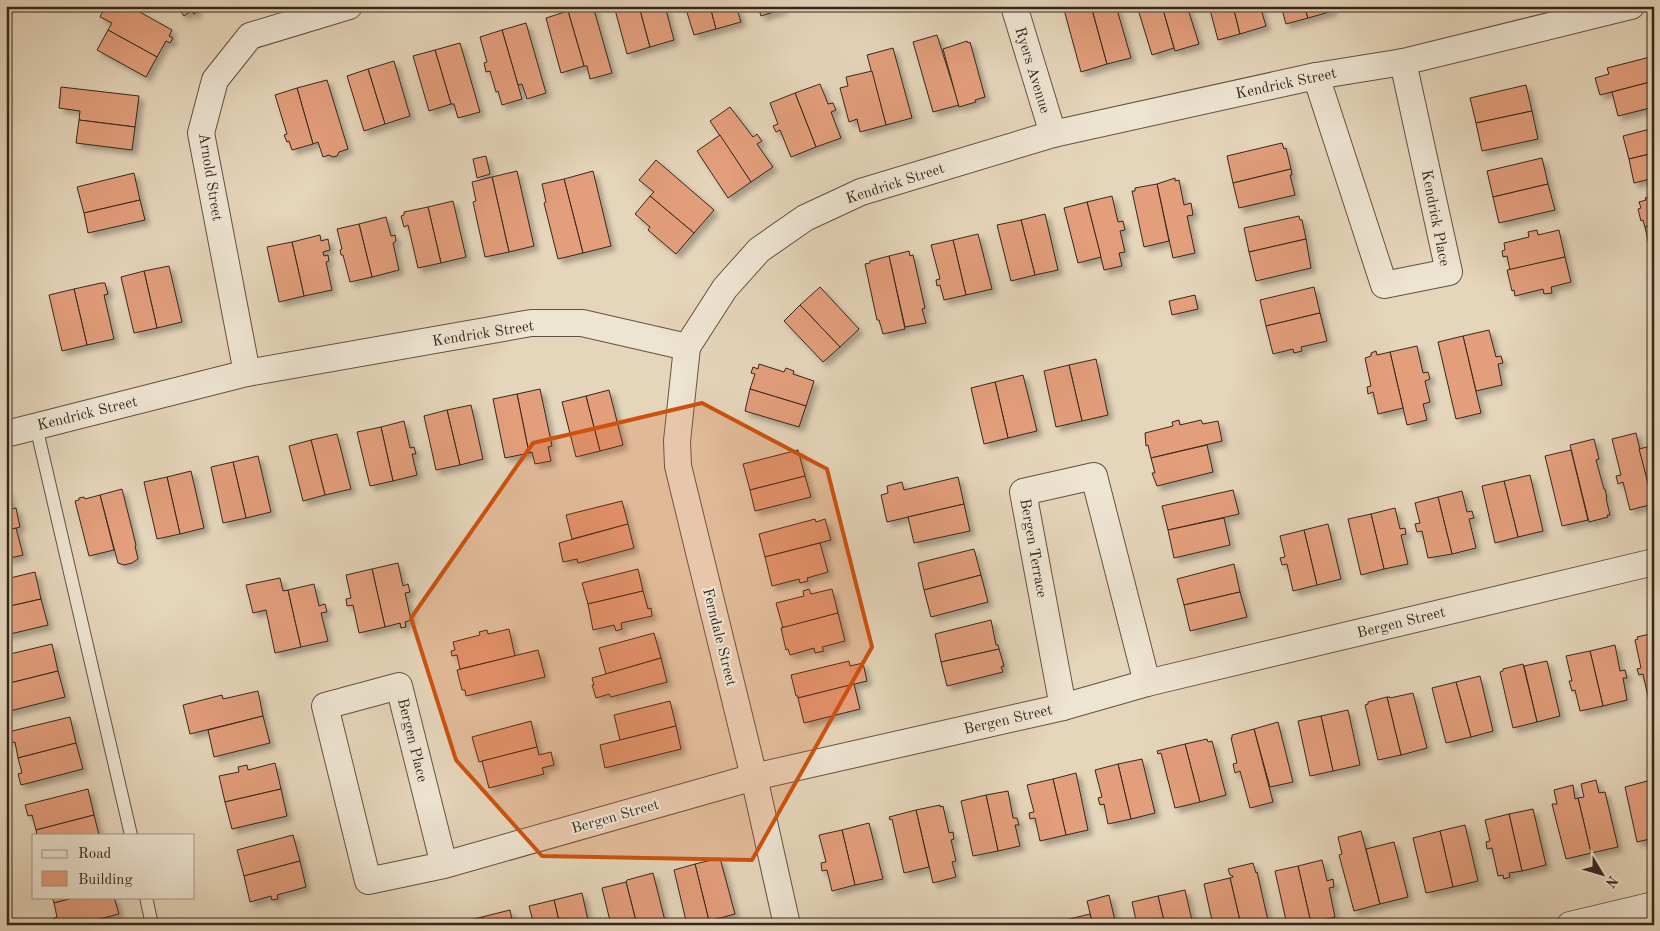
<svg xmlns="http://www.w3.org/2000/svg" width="1660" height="931" viewBox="0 0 1660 931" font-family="'Old Standard TT',serif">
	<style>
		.building { fill: #e39e7b; stroke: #36271c; filter: url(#shadow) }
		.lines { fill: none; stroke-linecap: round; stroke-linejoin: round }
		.service-casing { stroke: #625244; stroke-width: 14 }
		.minor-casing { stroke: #625244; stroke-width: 28 }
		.service { stroke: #eee4d2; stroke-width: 12 }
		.minor { stroke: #eee4d2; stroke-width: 26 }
		.marked { fill: #cd520e; fill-opacity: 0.2; stroke: #cd520e; stroke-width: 4; stroke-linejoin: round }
		.labels { text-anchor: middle; stroke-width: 4; stroke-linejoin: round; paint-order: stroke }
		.street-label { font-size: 15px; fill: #36271c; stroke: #eee4d2 }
	</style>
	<defs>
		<filter id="shadow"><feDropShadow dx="4.5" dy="4.5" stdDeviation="2.5" flood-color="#0004"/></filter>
	</defs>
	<rect width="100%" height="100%" fill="#e5d5ba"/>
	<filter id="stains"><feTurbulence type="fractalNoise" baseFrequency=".004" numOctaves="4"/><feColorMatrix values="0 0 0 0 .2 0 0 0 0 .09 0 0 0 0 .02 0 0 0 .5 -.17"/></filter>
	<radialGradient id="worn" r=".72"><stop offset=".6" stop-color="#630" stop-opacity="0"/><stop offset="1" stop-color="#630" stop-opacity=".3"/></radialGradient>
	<g class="building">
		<path d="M105,6H129L172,30L169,36L173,38L170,43L166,41L157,57L108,30L112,23L100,17Z"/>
		<path d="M177,6H197L195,7L198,11L194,14L191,11L184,16Z"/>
		<path d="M579,6H593L612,73L590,79L587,66H584L568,11L569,9Z"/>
		<path d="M614,6H639L650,47L627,54Z"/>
		<path d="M639,6H665L674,40L650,47Z"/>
		<path d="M685,6H710L716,29L694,35Z"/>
		<path d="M710,6H736L741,22L716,29Z"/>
		<path d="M758,6H782L783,9L761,16Z"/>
		<path d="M1063,6H1091L1107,64L1081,72Z"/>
		<path d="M1103,6H1116L1131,58L1107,64L1092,9Z"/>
		<path d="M1137,6H1162L1174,48L1152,55Z"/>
		<path d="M1162,6H1187L1199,44L1175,51Z"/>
		<path d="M1209,6H1233L1240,34L1218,40Z"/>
		<path d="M1233,6H1260L1266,26L1240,34Z"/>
		<path d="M1281,6H1304L1308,18L1286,24Z"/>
		<path d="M1304,6H1332L1333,11L1308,18Z"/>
		<path d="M568,11L584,66L561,73L546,18Z"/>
		<path d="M526,23L546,93L527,99L522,84L518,85L502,30Z"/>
		<path d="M108,30L157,57L146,77L97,50Z"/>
		<path d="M502,30L522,99L502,105L498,91L496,92L490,71L486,72L484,63L487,62L480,37Z"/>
		<path d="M937,35L959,105L933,112L913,42Z"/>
		<path d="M967,41L968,43L970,42L985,97L975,100L976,102L959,107L943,49Z"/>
		<path d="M460,43L480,112L458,118L454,104H451L435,50Z"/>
		<path d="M893,48L912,118L886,125L867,55Z"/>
		<path d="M435,50L451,104L429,111L413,56Z"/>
		<path d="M1654,56V81L1600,95L1595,78L1609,74L1607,68Z"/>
		<path d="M394,61L410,116L385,124L368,69Z"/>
		<path d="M368,69L385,124L364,131L347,76Z"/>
		<path d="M872,71L886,125L860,132L857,119L849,122L840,88L848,86L846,77Z"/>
		<path d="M327,80L348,149L339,152L337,156L333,157L329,155L323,157L318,142L313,144L297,88Z"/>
		<path d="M1654,81V107L1618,116L1612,92Z"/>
		<path d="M820,84L828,104L833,103L836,110L831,112L841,138L816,147L795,93Z"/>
		<path d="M1526,85L1532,111L1476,123L1470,98Z"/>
		<path d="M61,87L139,96L135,127L79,120L80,111L59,108Z"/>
		<path d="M297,88L313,144L292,150L289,141L287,142L284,135L287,134L275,95Z"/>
		<path d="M795,93L816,147L791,157L780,130L776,132L773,126L778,124L770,103Z"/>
		<path d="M730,107L753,137L757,134L762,141L757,144L773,167L751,182L710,121Z"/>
		<path d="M1532,111L1538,139L1482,151L1476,123Z"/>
		<path d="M79,120L135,127L132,150L76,143Z"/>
		<path d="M1654,128V153L1629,159L1623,136Z"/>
		<path d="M720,135L751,182L728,198L697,151Z"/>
		<path d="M1282,143L1284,149L1286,148L1291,169L1233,183L1227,156Z"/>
		<path d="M1654,153V178L1634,183L1629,159Z"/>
		<path d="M486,156L490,174L477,178L473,159Z"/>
		<path d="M1542,158L1548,184L1493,197L1487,171Z"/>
		<path d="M656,160L714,210L694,233L650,196L654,192L639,180Z"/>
		<path d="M1291,169L1292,175H1290L1295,195L1239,208L1233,183Z"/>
		<path d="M517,171L534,246L509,252L492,177Z"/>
		<path d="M593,171L611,246L583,253L564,179Z"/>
		<path d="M134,173L140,200L84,213L77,187Z"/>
		<path d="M492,177L509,252L485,257L473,202L476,201L472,182Z"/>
		<path d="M1175,178V181L1179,180L1184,205L1191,203L1193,215L1187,216L1195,253L1173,258L1157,184Z"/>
		<path d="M564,179L583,253L558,259L544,203L546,202L542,184Z"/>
		<path d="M1157,184L1169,241L1144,247L1132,191H1135V188Z"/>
		<path d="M1548,184L1555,210L1499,223L1493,197Z"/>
		<path d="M650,196L694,233L676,254L648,230L650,227L635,214Z"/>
		<path d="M1112,196L1118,222L1123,221L1125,230L1120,231L1125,252L1119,253L1122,266L1104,270L1087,202Z"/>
		<path d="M1651,196L1652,199H1654V225L1645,227L1643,220L1641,221L1638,209L1641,208L1639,202L1646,200L1645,198Z"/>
		<path d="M140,200L145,220L88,233L84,213Z"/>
		<path d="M453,201L466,257L441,263L428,207Z"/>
		<path d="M1087,202L1101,257L1078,263L1064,208Z"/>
		<path d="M428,207L441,263L418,268L408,225L404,227L401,216L404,215V212Z"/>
		<path d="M1045,214L1058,270L1035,275L1021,220Z"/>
		<path d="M1299,216L1300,220H1302L1306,239L1249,252L1244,228Z"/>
		<path d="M386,217L391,236L395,235L396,241L393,243L399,270L372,277L359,224Z"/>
		<path d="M1021,220L1035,275L1011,281L997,225Z"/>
		<path d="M359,224L372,277L350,282L343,255H341L340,250L342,249L337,229Z"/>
		<path d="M1654,225V249L1650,250L1645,227Z"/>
		<path d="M1537,230L1538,235L1559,230L1565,257L1510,270L1507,256L1503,257L1502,251L1505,250L1504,243L1529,237L1528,232Z"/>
		<path d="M978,234L992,289L966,295L953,240Z"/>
		<path d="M320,235L321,241L328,239L330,250L323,252L324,256L328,255L329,261L326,262L332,290L304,296L292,242Z"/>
		<path d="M1306,239L1311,268L1256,281L1249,252Z"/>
		<path d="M953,240L966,295L944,300L940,285L937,286L936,280L940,279L931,245Z"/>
		<path d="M292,242L304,296L279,302L267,247Z"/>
		<path d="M909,251L910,256L913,255L925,308L922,309L926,323L905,327L889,256Z"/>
		<path d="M889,256L905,329L883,334L879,320H877L865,264L870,263V261Z"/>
		<path d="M1565,257L1571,282L1551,287L1552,293L1544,294L1543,289L1515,296L1514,290L1512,291L1507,270Z"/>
		<path d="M169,266L182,322L157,328L144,271Z"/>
		<path d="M144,271L157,328L134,333L121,277Z"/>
		<path d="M101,283H105L108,294L104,295L114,339L87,345L74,289Z"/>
		<path d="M820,287L859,329L840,347L800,305Z"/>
		<path d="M1314,287L1320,313L1266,326L1260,300Z"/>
		<path d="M74,289L87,345L62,351L49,295Z"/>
		<path d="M1195,295L1198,309L1172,315L1169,301Z"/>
		<path d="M800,305L840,347L823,362L784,321Z"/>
		<path d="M1320,313L1327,341L1301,347L1302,351L1294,353L1293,349L1273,354L1266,326Z"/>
		<path d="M1489,330L1496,357L1501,356L1503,363L1498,364L1502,385L1476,391L1463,336Z"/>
		<path d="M1463,336L1481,413L1456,419L1438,342Z"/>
		<path d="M1417,346L1423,373L1428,372L1430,379L1425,381L1430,402L1423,404L1427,420L1407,425L1390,352Z"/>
		<path d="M1376,351L1377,355L1390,352L1403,408L1378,414L1373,392L1368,394L1367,387L1371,386L1365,358L1371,356V353Z"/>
		<path d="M1096,359L1108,415L1082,421L1069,365Z"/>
		<path d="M759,364L784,372L786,368L794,371L793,374L814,381L806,406L750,389L755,374L751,373L753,367L758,369Z"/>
		<path d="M1069,365L1082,421L1056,427L1044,371Z"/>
		<path d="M1023,375L1037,431L1008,438L995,382Z"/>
		<path d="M995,382L1008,438L984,444L971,388Z"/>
		<path d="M540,389L552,446L548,447L551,461L535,464L532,452L529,453L517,394Z"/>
		<path d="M750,389L806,406L799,427L745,411Z"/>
		<path d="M609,390L623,445L600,451L586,396Z"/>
		<path d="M517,394L529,453L505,458L493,399Z"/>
		<path d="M586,396L600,451L576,457L562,402Z"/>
		<path d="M471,405L483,459L460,465L447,410Z"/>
		<path d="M447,410L460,465L436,470L424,416Z"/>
		<path d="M1179,420L1180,425L1201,420L1203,424L1218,421L1222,441L1151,458L1148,445L1146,446L1145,433L1173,426L1172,422Z"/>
		<path d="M404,421L410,448L414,447L416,454H412L417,475L393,481L381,427Z"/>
		<path d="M381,427L393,481L370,486L357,432Z"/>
		<path d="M1636,433L1653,504L1630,510L1623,482L1618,484L1616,476L1621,475L1612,439Z"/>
		<path d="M337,434L351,489L325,495L311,440Z"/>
		<path d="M1594,439L1599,459L1596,460L1604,489H1605L1607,498H1606L1610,515H1607L1608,517L1589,522L1570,445Z"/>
		<path d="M311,440L325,495L303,501L289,446Z"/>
		<path d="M1207,445L1213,472L1157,486L1152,473H1155L1151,458Z"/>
		<path d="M1654,445V505L1639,449Z"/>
		<path d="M798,450L805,476L750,490L743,464Z"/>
		<path d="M1571,450L1588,520L1562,526L1545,456Z"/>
		<path d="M258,456L271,512L246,518L233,462Z"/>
		<path d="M233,462L246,518L223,523L211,467Z"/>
		<path d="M191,471L204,528L180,534L167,477Z"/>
		<path d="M1530,475L1543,531L1518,537L1504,481Z"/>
		<path d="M805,476L811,497L755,511L750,490Z"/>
		<path d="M167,477L180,534L157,539L144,482Z"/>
		<path d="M958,477L964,504L887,522L881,495L888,493L887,486L902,482L904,490Z"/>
		<path d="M1504,481L1518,537L1495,543L1482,486Z"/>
		<path d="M122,489L136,545L135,546L138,559L132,563L124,565L118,563L100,495Z"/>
		<path d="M1233,490L1239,514L1168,530L1162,506Z"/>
		<path d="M8,491L12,509L16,508L20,527L6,531V492Z"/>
		<path d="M1462,491L1467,512L1472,511L1474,518L1469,519L1476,548L1452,554L1438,497Z"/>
		<path d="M100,495L114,550L89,556L75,501L79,500V498L84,497L85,499Z"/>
		<path d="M1438,497L1452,554L1428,558L1422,531L1417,532L1415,524L1420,523L1415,503Z"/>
		<path d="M622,501L628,524L572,539L566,515Z"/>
		<path d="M964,504L970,531L914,543L908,517Z"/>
		<path d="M1395,508L1400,529L1405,528L1406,534L1401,535L1408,564L1384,569L1371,514Z"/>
		<path d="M1371,514L1384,569L1361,575L1348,519Z"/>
		<path d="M1224,518L1230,545L1174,558L1168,530Z"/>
		<path d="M815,519L816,522L825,519L831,540L765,557L759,534Z"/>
		<path d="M628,524L634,548L578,563L577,559L563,562L559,543Z"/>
		<path d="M1328,524L1341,579L1317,585L1304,530Z"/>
		<path d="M16,528L23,555L6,559V531Z"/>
		<path d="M1304,530L1317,585L1293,591L1287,564L1282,565L1280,558L1285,557L1280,536Z"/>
		<path d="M820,543L828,572L807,578L808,581L800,583L799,579L772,586L765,557Z"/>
		<path d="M974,549L981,575L924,590L918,563Z"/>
		<path d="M398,563L403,586L408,584L410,592L405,593L411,620L405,622L406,627L401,628L400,623L385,627L372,569Z"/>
		<path d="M1234,564L1240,592L1184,605L1177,579Z"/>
		<path d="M372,569L385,627L359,633L353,605L347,606L346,599L351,598L346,575Z"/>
		<path d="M638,569L643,591L588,604L582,583Z"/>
		<path d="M35,572L41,599L6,607V579Z"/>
		<path d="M981,575L988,602L931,617L924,590Z"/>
		<path d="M280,578L283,591L288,590L301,647L275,653L266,610L253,613L246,585Z"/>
		<path d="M314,584L319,606L325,604L327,612L321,613L328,641L301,647L288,590Z"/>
		<path d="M809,589L811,594L832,589L838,613L783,628L776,603L804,596L803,591Z"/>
		<path d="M643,591L648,609L651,608L652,616L621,623L622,629L616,631L614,625L593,630L588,604Z"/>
		<path d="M1240,592L1247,617L1190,631L1184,605Z"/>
		<path d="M41,599L48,625L6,635V607Z"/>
		<path d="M838,613L845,641L822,647L824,651L815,653L814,648L790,655L788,649L786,650L781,628Z"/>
		<path d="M991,620L996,645H998L999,649L941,662L935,634Z"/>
		<path d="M509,629L515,656L460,669L457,655L452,656L451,651L455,650L453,642L480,635L479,632L487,630L488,634Z"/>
		<path d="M654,633L661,658L606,674L599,648Z"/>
		<path d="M1654,633V710H1651L1643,674L1639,675L1637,669L1641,668L1635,640L1638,639L1637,637Z"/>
		<path d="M52,644L58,671L6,684V655Z"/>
		<path d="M1615,645L1620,671L1625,670L1627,678H1623L1627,700L1603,706L1590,651Z"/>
		<path d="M999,649L1004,666L1001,667L1003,672L947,686L941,662Z"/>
		<path d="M538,650L545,677L466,696L465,690H462L457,670Z"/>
		<path d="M1590,651L1603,706L1580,711L1575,690L1572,691L1569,681H1572L1566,656Z"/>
		<path d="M661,658L667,682L611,697L609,694L596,698L592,685H594L592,678Z"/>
		<path d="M849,661L850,666L863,663L867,681L798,698V696H796L791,675Z"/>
		<path d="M1547,661L1560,716L1537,722L1524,666Z"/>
		<path d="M1523,664L1537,722L1513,728L1500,672L1503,671V669Z"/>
		<path d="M58,671L65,697L6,712V684Z"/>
		<path d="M1480,676L1493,731L1471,737L1456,682Z"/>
		<path d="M1456,682L1471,737L1446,743L1432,688Z"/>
		<path d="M854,684L860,709L804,723L798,698Z"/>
		<path d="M258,691L263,716L190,734L183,705L222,695L223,699Z"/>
		<path d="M1413,693L1427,748L1401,755L1387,697H1390V698Z"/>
		<path d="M1387,697L1401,755L1378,760L1365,705L1368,704V702Z"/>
		<path d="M670,701L676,726L620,740L614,715Z"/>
		<path d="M1348,710L1360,765L1333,771L1321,716Z"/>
		<path d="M263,716L270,743L214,757L208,730Z"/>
		<path d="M1321,716L1333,771L1310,776L1298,721Z"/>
		<path d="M70,717L76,743L18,758L15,742L11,743L8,732Z"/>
		<path d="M531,721L537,747L479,762L472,737Z"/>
		<path d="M1278,722L1293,782L1270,787L1254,729Z"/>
		<path d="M676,726L681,749L605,768L600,745Z"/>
		<path d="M1254,729L1273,802L1250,808L1240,771L1235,773L1233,764L1237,763L1231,738H1232V735Z"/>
		<path d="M1207,739L1208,742L1212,741L1226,795L1200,802L1185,744Z"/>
		<path d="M76,743L83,769L21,785L18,774L22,773L18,758Z"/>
		<path d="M1185,744L1200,802L1175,808L1161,753L1158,754L1157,751Z"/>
		<path d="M537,747L539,755L551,752L554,765L542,768L544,774L489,788L482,761Z"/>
		<path d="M1142,759L1155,813L1131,819L1118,764Z"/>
		<path d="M1654,759V791L1648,764H1650L1649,760Z"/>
		<path d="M275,763L281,789L225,802L219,776L239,772L238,767L247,765L248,770Z"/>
		<path d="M1118,764L1131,819L1108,824L1104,804L1100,805L1098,798L1102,797L1095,770Z"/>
		<path d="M1076,773L1088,830L1066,835L1053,779Z"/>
		<path d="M1053,779L1066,835L1040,841L1035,818L1030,819L1029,813L1034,812L1027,785Z"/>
		<path d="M1596,780L1599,793L1605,792L1618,847L1591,853L1578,798L1584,797L1581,784Z"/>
		<path d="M1651,780L1654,791V838L1637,842L1625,787Z"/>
		<path d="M1573,785L1575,799L1578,798L1591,853L1566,859L1552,804H1557L1554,790Z"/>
		<path d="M88,789L94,815L36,830L32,815L28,816L25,805Z"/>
		<path d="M281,789L287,816L232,829L225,802Z"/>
		<path d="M1008,791L1013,818H1017L1019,825H1015L1020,846L998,851L986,795Z"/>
		<path d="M986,795L998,851L973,856L961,801Z"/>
		<path d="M940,805V807L943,806L949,833L953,832L954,839L951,840L956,861L952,862L956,877L933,883L916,810Z"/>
		<path d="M1533,809L1546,865L1522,871L1509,814Z"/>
		<path d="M916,810L929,867L904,873L892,819L890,820L889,817Z"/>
		<path d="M1509,814L1522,871L1509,873L1510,877L1504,879L1503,875L1498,876L1492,848L1487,849L1486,842L1490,841L1485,820Z"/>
		<path d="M94,815L99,835H37L36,830Z"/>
		<path d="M869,823L883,879L855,885L842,830Z"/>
		<path d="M1465,825L1478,881L1453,887L1440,831Z"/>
		<path d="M842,830L855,885L832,891L827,870L822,871L821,863L826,862L819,835Z"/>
		<path d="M1361,831L1380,904L1354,911L1339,855L1342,854L1338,837Z"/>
		<path d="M1440,831L1453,887L1426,893L1413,838Z"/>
		<path d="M293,835L300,861L244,876L237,850Z"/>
		<path d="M1394,842L1408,897L1380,904L1366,849Z"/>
		<path d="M720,858L735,914L709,921L695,864Z"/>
		<path d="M1322,860L1327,881L1333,879L1334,887L1329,888L1335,917L1311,923L1298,866Z"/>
		<path d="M300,861L306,887L277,895L278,899L272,900L271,896L250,902L244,876Z"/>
		<path d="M1253,863L1256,873L1257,872L1269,925H1241L1230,878L1233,877V876L1230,875L1228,869Z"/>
		<path d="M695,864L709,921L687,925L674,870Z"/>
		<path d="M1298,866L1311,923L1304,925H1287L1275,871Z"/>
		<path d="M653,873L666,925H637L626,882L627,880Z"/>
		<path d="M1230,878L1241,925H1213L1204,884Z"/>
		<path d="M626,882L637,925H611L602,888Z"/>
		<path d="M1185,890L1193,925H1165L1158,896Z"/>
		<path d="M582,893L589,925H560L554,900Z"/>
		<path d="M1109,895L1116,925H1093L1087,901Z"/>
		<path d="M1158,896L1165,925H1137L1132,902Z"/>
		<path d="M52,897H77L54,903Z"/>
		<path d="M77,897H114L119,914L75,925H56L54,918L57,917L54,903Z"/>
		<path d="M554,900L560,925H534L529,906Z"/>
		<path d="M510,910L513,925H484L482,917Z"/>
		<path d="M1090,914L1093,925H1066L1065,920Z"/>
		<path d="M482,917L484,925H458L457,923Z"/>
	</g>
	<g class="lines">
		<g class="service-casing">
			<g id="service">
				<path d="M36,426L131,835"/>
				<path d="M146,897L152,925"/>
			</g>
		</g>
		<g class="minor-casing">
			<g id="minor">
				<path d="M1014,6L1053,134"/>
				<path d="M1316,76L1384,285L1449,272L1403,62"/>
				<path d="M687,347L677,441L678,466L754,777L787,925"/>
				<path d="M247,373L201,133L215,80L250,36L349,6"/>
				<path d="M6,434L247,373L531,323H582L687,347L725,288L759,250L805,218L861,192L1053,134L1316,76L1403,62L1631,6"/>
				<path d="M1063,707L1023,492L1094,476L1147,683"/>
				<path d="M444,865L399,686L325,706L368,881L444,865L754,777L1063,707L1147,683L1654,562"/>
				<path d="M1570,925L1654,905"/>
			</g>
		</g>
		<use href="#service" class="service"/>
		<use href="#minor" class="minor"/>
	</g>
	<path class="marked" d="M702,403L827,469L872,647L752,860L542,856L456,760L411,618L533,443Z"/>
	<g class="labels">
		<g class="street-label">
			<text transform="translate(1033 70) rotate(73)" y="5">Ryers Avenue</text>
			<text transform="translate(1286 83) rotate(-12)" y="5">Kendrick Street</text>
			<text transform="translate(211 177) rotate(81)" y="5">Arnold Street</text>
			<text transform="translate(895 183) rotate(-18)" y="5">Kendrick Street</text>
			<text transform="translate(1436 218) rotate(79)" y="5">Kendrick Place</text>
			<text transform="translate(483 333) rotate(-9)" y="5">Kendrick Street</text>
			<text transform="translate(87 413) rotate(-14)" y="5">Kendrick Street</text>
			<text transform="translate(1034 548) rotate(80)" y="5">Bergen Terrace</text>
			<text transform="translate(1401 622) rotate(-14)" y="5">Bergen Street</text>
			<text transform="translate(720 637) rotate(76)" y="5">Ferndale Street</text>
			<text transform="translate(1008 719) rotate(-13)" y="5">Bergen Street</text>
			<text transform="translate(413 740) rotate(76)" y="5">Bergen Place</text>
			<text transform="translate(615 816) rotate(-16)" y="5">Bergen Street</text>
		</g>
	</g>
	<rect width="1660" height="931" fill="none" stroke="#e5d5ba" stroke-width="25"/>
	<rect x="8" y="8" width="1645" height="916" fill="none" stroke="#36271c" stroke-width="2.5"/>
	<rect x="12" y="12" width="1635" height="906" fill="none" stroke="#36271c"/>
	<rect x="32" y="834" width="162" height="65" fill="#eee4d2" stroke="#a49889"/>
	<rect x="42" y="850" width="25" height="8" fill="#eee4d2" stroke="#a49889"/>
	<text x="78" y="858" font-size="15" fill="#36271c">Road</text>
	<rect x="42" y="871" width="25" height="15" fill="#e39e7b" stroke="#a49889"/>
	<text x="78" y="884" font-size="15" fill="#36271c">Building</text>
	<g transform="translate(1602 874) rotate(128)" stroke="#eee4d2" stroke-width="4" paint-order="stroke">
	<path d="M0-4L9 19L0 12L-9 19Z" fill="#36271c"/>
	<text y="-8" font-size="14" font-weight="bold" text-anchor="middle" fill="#36271c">N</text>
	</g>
	<rect width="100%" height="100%" filter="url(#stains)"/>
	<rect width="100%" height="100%" fill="url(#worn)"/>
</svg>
